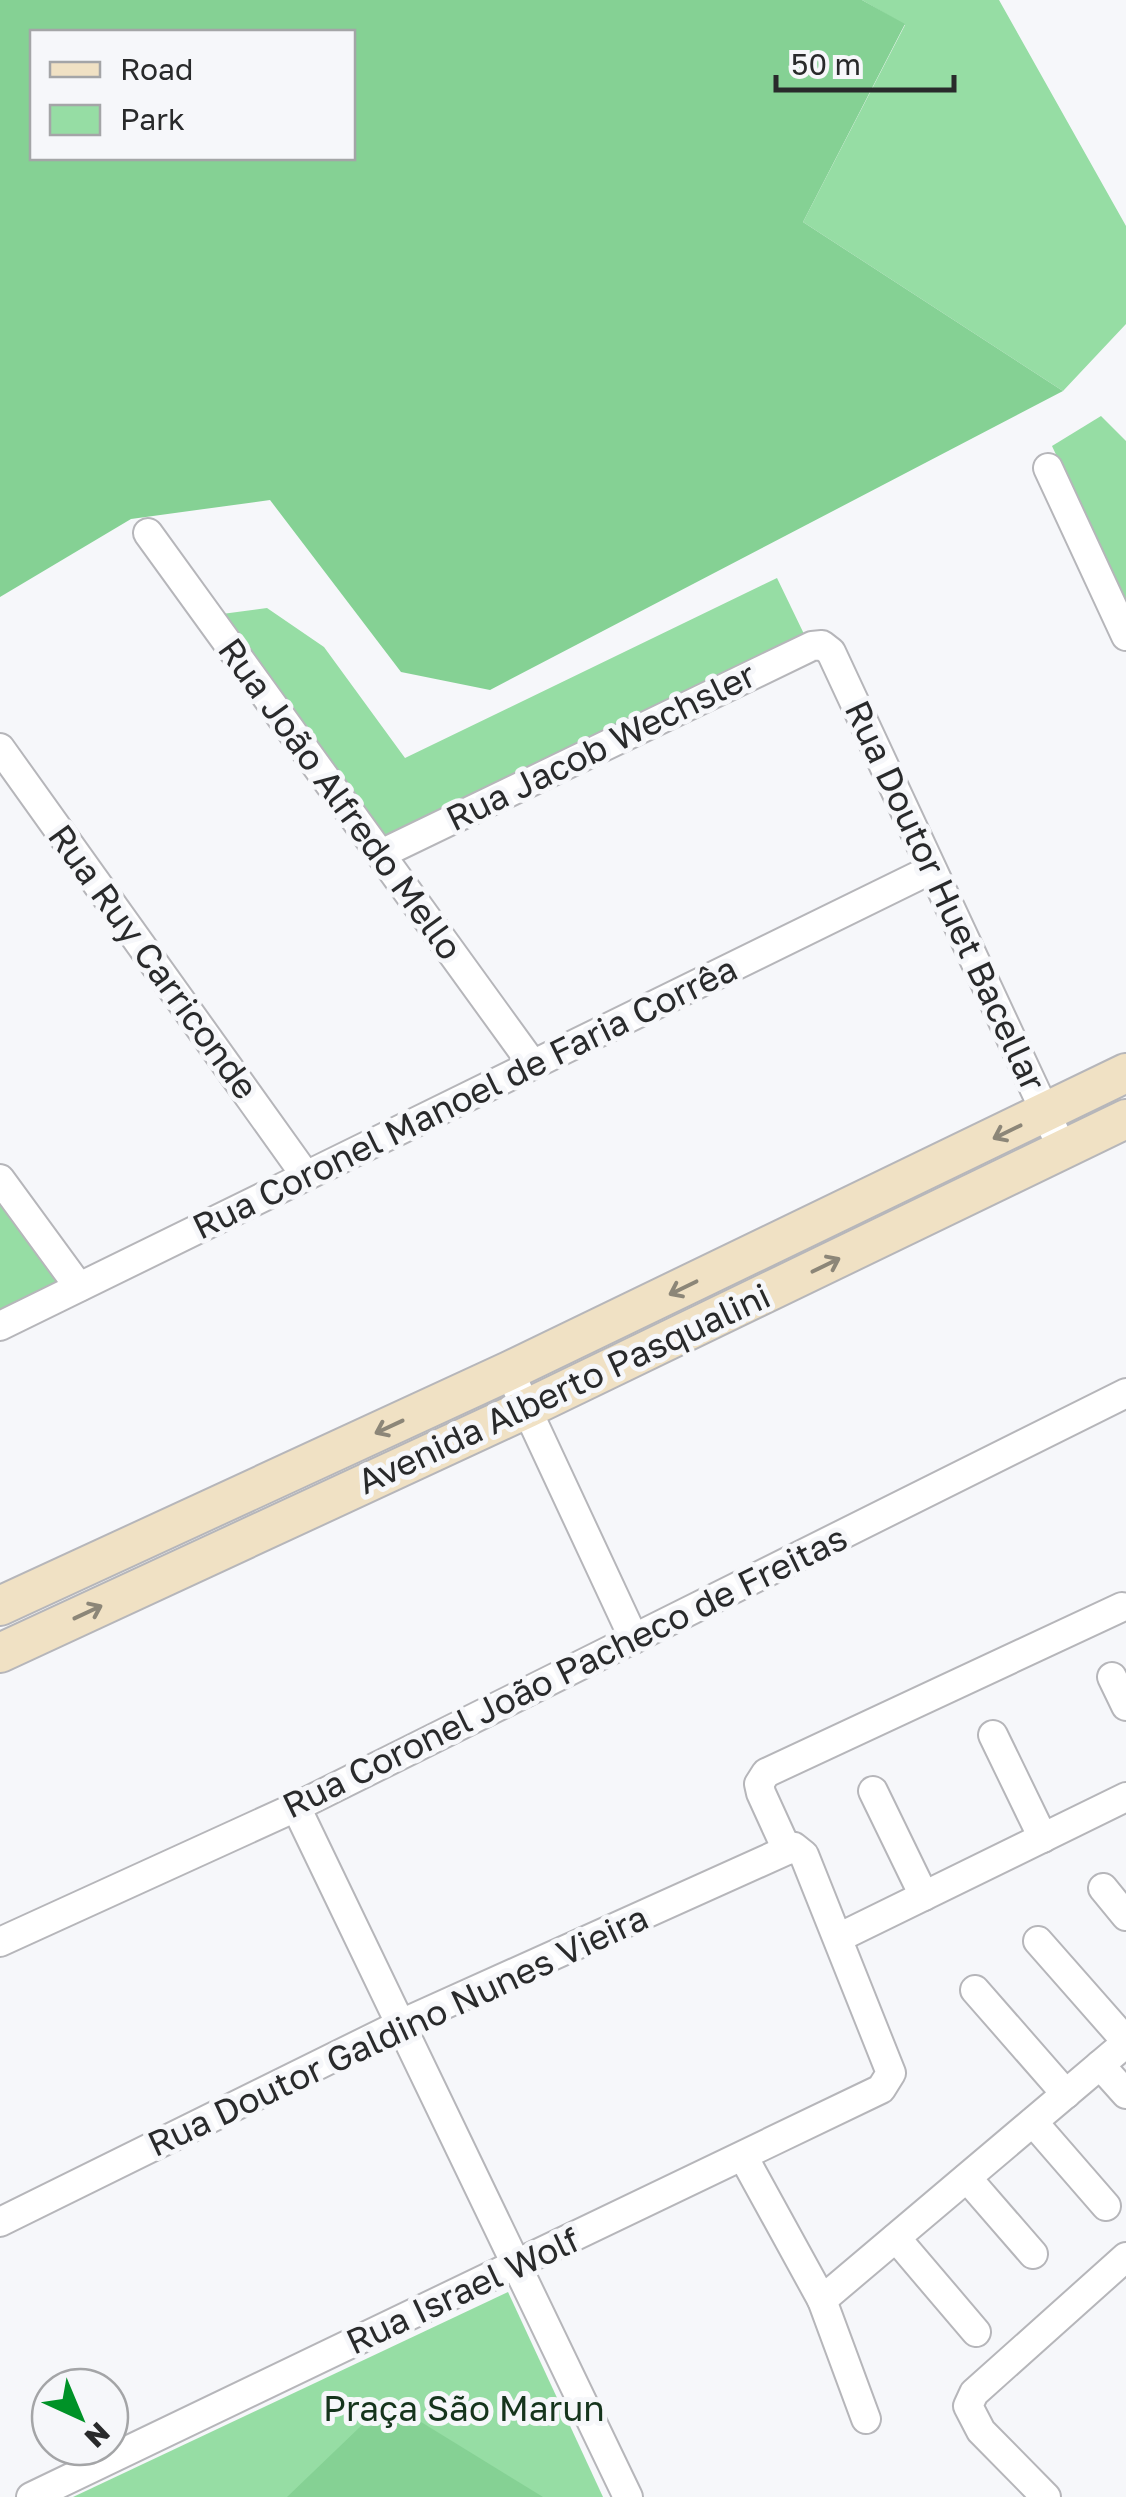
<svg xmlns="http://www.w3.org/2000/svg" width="1126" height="2497" viewBox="0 0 1126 2497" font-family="'Golos Text',sans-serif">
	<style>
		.green { fill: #96dda4 }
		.forest { fill: #85d194; fill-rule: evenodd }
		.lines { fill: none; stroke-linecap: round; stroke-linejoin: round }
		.street-casing { stroke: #b6b6ba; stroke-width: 32 }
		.secondary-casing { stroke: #b6b6ba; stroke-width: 42 }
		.street { stroke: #fff; stroke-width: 28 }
		.secondary { stroke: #f0e1c4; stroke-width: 38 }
		.oneway { stroke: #8c8678 }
		.labels { text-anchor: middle; stroke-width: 10; stroke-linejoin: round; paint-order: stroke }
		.street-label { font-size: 35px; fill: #292a2b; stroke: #f6f7fa }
		.park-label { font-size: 35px; fill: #15341c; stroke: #f6f7fa }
	</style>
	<rect width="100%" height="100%" fill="#f6f7fa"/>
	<g class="green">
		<path d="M862,0H999L1126,226V324L1063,391L803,222L905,25Z"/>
		<path d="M1101,416L1126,441V605L1052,446Z"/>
		<path d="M777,578L804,634L386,836L222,614L267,608L324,647L405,758Z"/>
		<path d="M0,1198L61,1282L0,1312Z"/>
		<path d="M508,2292L603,2497H73Z"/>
	</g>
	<g class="forest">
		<path d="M0,0H862L905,24L803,222L1063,391L490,690L401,672L270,500L131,519L0,597ZM32,32H352V158H32Z"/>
		<path d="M387,2401L543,2497H287Z"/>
	</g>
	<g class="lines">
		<g class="street-casing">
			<g id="street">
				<path d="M1048,468L1126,636"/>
				<path d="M148,533L533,1065"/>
				<path d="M0,748L306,1176"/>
				<path d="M381,854L812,646L822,645L831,652L1063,1150"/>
				<path d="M0,1179L79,1287"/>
				<path d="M0,1326L930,870"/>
				<path d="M509,1371L634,1639"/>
				<path d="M1112,1677L1126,1706"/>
				<path d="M993,1735L1043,1838"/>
				<path d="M873,1791L924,1896"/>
				<path d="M296,1807L628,2497"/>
				<path d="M787,1850L761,1793L759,1784L766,1773L1122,1607"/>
				<path d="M1103,1888L1126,1916"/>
				<path d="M838,1938L1126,1797"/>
				<path d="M1038,1941L1126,2041"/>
				<path d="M0,1942L296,1807L1126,1393"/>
				<path d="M975,1990L1066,2094"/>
				<path d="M1100,2065L1126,2094"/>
				<path d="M1033,2122L1106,2206"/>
				<path d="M744,2158L822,2300L866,2419"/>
				<path d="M967,2178L1033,2254"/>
				<path d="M0,2222L403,2023L794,1847L804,1855L891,2073L881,2089L31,2497"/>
				<path d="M896,2238L976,2332"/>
				<path d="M822,2300L1126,2043"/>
				<path d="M1046,2497L981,2431L968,2406L974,2393L1126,2257"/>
			</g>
		</g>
		<g class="secondary-casing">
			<g id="secondary">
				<path d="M0,1606L509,1371L1126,1073"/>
				<path d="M0,1653L526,1409L1126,1119"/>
			</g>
		</g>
		<use href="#street" class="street"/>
		<use href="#secondary" class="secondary"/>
	</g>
	<defs><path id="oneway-shaft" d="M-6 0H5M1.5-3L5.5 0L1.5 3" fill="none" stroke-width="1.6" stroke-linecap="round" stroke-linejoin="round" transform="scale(2.5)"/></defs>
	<g class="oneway">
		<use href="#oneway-shaft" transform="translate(1007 1132) rotate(154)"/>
		<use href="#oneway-shaft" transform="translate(826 1265) rotate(-26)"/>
		<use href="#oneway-shaft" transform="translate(683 1288) rotate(154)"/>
		<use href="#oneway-shaft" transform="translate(389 1427) rotate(155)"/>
		<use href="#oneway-shaft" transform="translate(88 1612) rotate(-25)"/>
	</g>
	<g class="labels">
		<g class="street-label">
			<text transform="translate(601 747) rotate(-26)" y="12">Rua Jacob Wechsler</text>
			<text transform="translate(340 799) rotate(54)" y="12">Rua João Alfredo Mello</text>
			<text transform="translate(945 896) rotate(65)" y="12">Rua Doutor Huet Bacellar</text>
			<text transform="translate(153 962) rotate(54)" y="12">Rua Ruy Carriconde</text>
			<text transform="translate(465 1098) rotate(-26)" y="12">Rua Coronel Manoel de Faria Corrêa</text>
			<text transform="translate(564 1389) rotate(-25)" y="12">Avenida Alberto Pasqualini</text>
			<text transform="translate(565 1672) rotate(-26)" y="12">Rua Coronel João Pacheco de Freitas</text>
			<text transform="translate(398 2031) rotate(-25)" y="12">Rua Doutor Galdino Nunes Vieira</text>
			<text transform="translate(463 2291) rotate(-25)" y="12">Rua Israel Wolf</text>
		</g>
		<g class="park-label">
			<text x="464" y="2421">Praça São Marun</text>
		</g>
	</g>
	<rect x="30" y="30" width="325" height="130" fill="#f6f7fa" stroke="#a4a5a7" stroke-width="2.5"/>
	<rect x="50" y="62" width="50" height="15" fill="#f0e1c4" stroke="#a4a5a7" stroke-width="2.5"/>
	<text x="120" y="80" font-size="30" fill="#292a2b">Road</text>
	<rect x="50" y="105" width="50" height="30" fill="#96dda4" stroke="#a4a5a7" stroke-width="2.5"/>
	<text x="120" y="130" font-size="30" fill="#292a2b">Park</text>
	<g transform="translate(80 2417) rotate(136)"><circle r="48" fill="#f6f7fa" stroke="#a4a5a7" stroke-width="2.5"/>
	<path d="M0-8L18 38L0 25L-18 38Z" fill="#009227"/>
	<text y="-15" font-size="28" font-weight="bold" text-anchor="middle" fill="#292a2b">N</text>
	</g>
	<path d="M776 75v15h178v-15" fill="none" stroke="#292a2b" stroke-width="5"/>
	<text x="791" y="75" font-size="30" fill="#292a2b" stroke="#f6f7fa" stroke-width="8" paint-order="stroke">50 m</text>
</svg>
